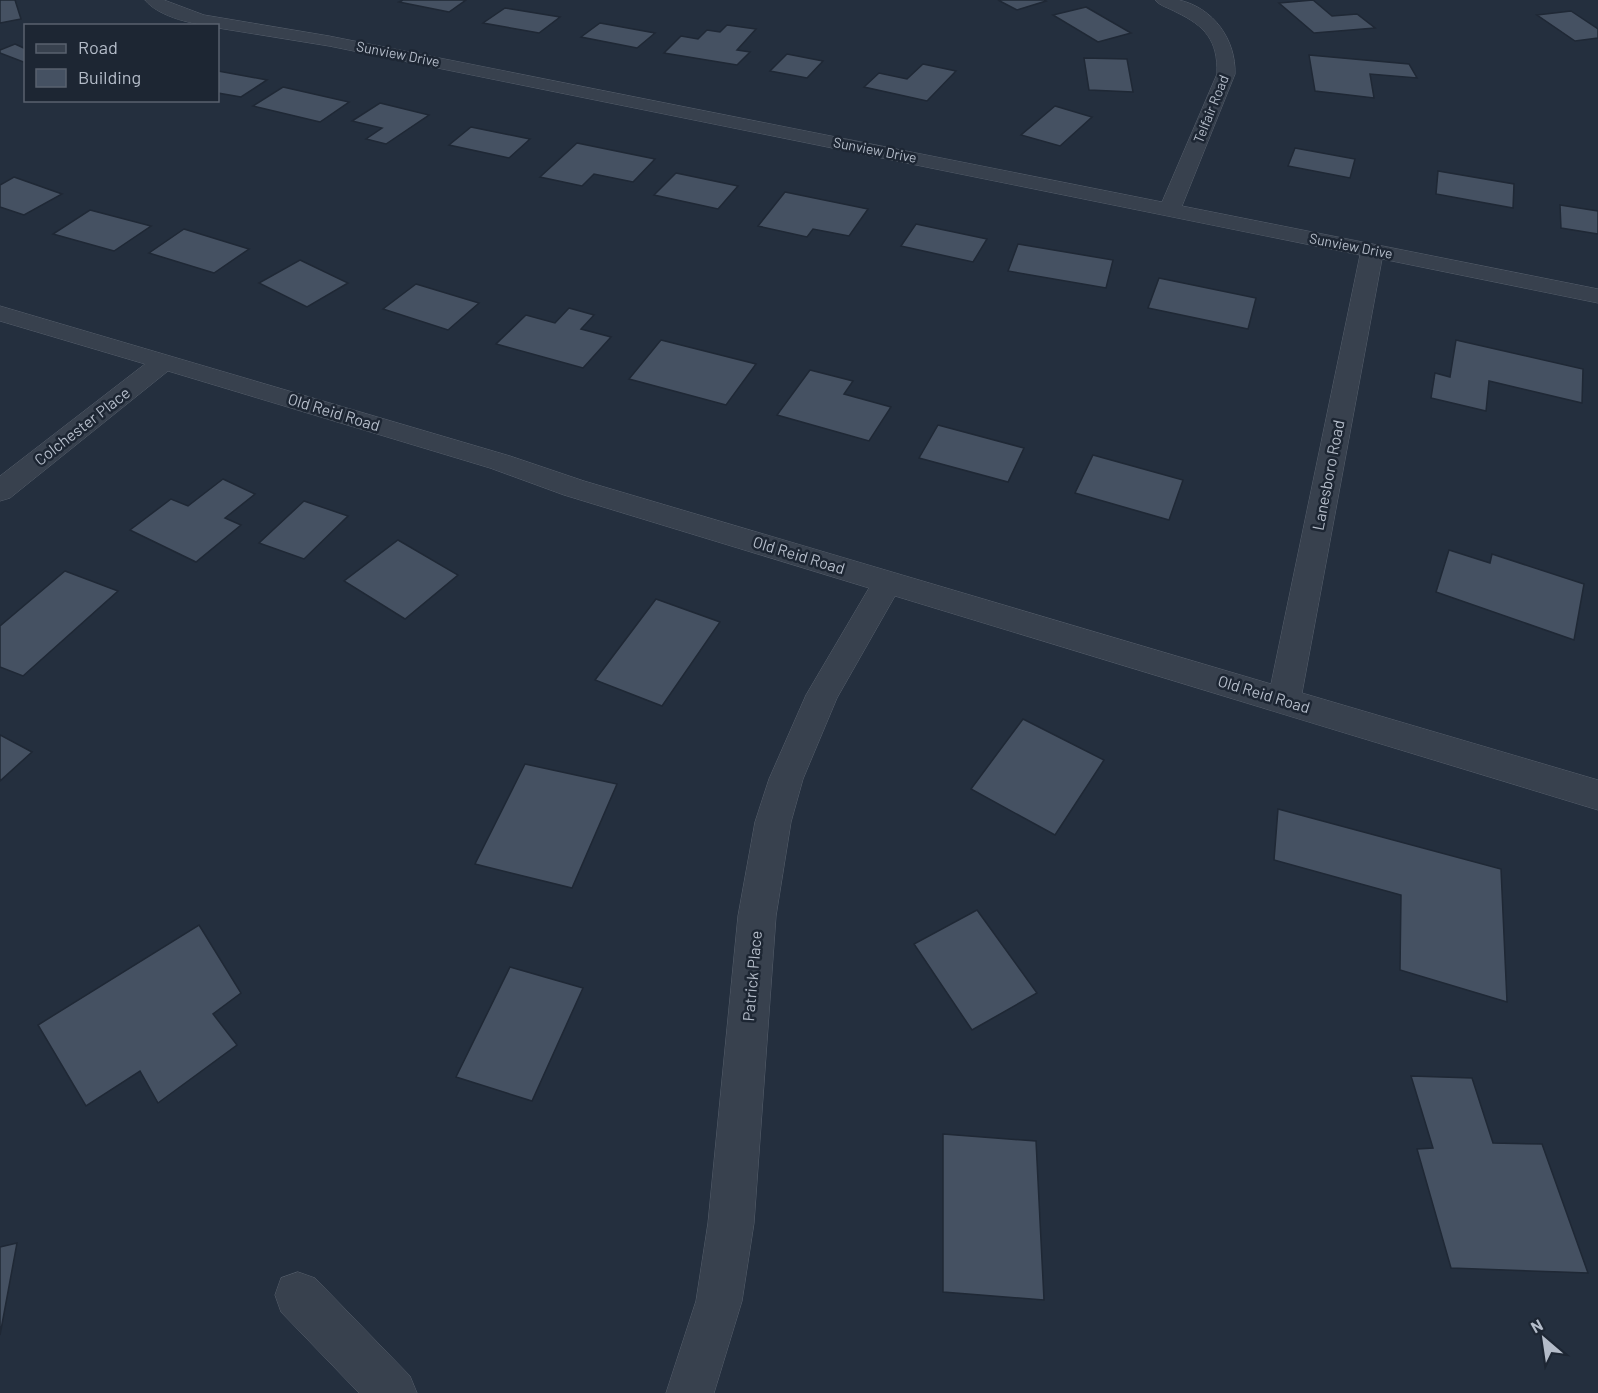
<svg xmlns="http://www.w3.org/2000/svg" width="1598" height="1393" viewBox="0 0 1598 1393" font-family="Barlow,sans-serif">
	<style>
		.building { fill: #455162; stroke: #1f2835; stroke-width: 1.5 }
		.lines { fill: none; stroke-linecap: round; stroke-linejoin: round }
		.street-casing { stroke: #565f6c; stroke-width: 1 }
		.street { fill: #38414e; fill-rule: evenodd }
		.labels { text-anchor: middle; stroke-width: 5; stroke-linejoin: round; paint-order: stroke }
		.far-street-label { font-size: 14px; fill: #b4bcc9; stroke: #1d2633 }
		.street-label { font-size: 16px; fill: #b4bcc9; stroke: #1d2633 }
	</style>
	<rect width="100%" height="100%" fill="#242f3e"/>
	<g class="building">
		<path d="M0,0H15L21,19L0,23Z"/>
		<path d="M403,0H466L449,12L399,2Z"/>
		<path d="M998,0H1044L1046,1L1017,10Z"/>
		<path d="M1313,0L1332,16L1357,14L1375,28L1314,33L1279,3Z"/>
		<path d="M1086,7L1131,33L1098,42L1053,15Z"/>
		<path d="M505,8L560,17L539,33L483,23Z"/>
		<path d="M1571,11L1598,29V38L1575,41L1537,15Z"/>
		<path d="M600,23L655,33L637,48L581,37Z"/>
		<path d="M727,25L756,29L737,50L750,52L737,65L664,53L681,36L698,39L707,30L720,32Z"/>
		<path d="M15,44L26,49V63L0,53V50Z"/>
		<path d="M787,54L823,61L807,78L770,71Z"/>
		<path d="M1309,55L1409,64L1417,78L1370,74L1374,98L1315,91Z"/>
		<path d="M1084,58L1127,59L1133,92L1089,90Z"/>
		<path d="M923,64L956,71L927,101L864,87L879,73L907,79Z"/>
		<path d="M218,71L267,80L241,97L218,93Z"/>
		<path d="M283,87L349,102L320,122L253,106Z"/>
		<path d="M380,103L429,115L386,144L366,139L382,128L352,121Z"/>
		<path d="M1055,106L1092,117L1060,146L1021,135Z"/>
		<path d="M471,127L530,139L509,158L449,145Z"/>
		<path d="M577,143L655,159L633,182L594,174L582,186L540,177Z"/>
		<path d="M1295,148L1355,159L1350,178L1288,166Z"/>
		<path d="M1438,171L1514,184L1513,208L1436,194Z"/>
		<path d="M676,173L738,186L718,209L654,195Z"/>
		<path d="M14,177L62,194L24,215L0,207V185Z"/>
		<path d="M785,192L868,209L849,236L813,229L807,237L758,226Z"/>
		<path d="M1560,205L1598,211V234L1561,228Z"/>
		<path d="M90,210L151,226L114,251L53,234Z"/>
		<path d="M916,224L987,239L973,262L901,246Z"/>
		<path d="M184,229L249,249L214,273L149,253Z"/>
		<path d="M1018,244L1113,260L1106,288L1008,271Z"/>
		<path d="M300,260L348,283L307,307L259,283Z"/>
		<path d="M1159,278L1256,298L1248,329L1148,308Z"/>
		<path d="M416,284L479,303L448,330L383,309Z"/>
		<path d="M569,308L594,315L581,329L611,337L583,368L496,344L526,315L555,323Z"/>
		<path d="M661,340L756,364L726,405L629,379Z"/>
		<path d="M1456,340L1583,369L1582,403L1489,381L1486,411L1431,398L1435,373L1450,377Z"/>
		<path d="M810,370L853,381L844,394L891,407L869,441L777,415Z"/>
		<path d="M938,425L1024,448L1008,482L919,458Z"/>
		<path d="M1093,455L1183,480L1169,520L1075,493Z"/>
		<path d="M223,479L255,494L225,518L241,525L196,562L130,530L171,499L188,506Z"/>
		<path d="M304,501L348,516L304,559L259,543Z"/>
		<path d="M398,540L458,575L405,619L344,581Z"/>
		<path d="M1449,550L1490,563L1492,554L1584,584L1574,640L1436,592Z"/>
		<path d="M65,571L118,591L23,676L0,667V626Z"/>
		<path d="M656,599L720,622L662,706L595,680Z"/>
		<path d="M1023,719L1104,760L1055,835L971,789Z"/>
		<path d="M0,735L32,752L0,781Z"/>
		<path d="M525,764L617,784L572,888L475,864Z"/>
		<path d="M1278,809L1501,869L1507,1002L1400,970L1401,895L1274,860Z"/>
		<path d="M977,910L1037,993L972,1030L914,944Z"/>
		<path d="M199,925L241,993L213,1014L237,1045L158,1103L140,1071L86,1106L38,1025Z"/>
		<path d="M510,967L583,988L532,1101L456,1077Z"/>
		<path d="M1411,1076L1472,1078L1493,1143L1542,1144L1588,1273L1451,1268L1417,1149L1433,1148Z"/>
		<path d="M943,1134L1036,1141L1044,1300L943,1292Z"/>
		<path d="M17,1243L0,1335V1247Z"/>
	</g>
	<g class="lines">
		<g class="street-casing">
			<g id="street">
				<path d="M145,0H164L204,15L329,36L1162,202L1217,74C1218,40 1205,26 1176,12C1169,8 1160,6 1155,0C1163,0 1172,0 1179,0C1214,8 1236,40 1235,74L1182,206L1598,289V303L1382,259L1302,693L1598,780V810L895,596L837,698L803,779L791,822L776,916L754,1223L742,1301L714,1393H666L696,1301L708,1223L738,916L755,822L769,779L806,695L869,588L564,495L490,468L168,371L10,498L0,501V476L145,364L0,321V306L510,456L584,481L1271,684L1360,255L329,46L218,28V26C197,26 158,17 145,0Z"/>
				<path d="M298,1272L315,1278L410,1376L417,1393H359L281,1312L275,1295L281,1278Z"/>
			</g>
		</g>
		<use href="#street" class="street"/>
	</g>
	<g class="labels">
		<g class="far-street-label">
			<text transform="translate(398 54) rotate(11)" y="5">Sunview Drive</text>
			<text transform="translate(1211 109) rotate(-68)" y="5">Telfair Road</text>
			<text transform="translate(875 150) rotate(11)" y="5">Sunview Drive</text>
			<text transform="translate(1351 246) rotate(11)" y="5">Sunview Drive</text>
		</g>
		<g class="street-label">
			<text transform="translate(334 412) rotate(17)" y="6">Old Reid Road</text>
			<text transform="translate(82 426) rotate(-38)" y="6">Colchester Place</text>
			<text transform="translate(1328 475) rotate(-79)" y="6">Lanesboro Road</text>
			<text transform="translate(799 555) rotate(17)" y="6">Old Reid Road</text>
			<text transform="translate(1264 694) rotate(17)" y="6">Old Reid Road</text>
			<text transform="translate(752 976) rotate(-85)" y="6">Patrick Place</text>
		</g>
	</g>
	<rect x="24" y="24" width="195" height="78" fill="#1d2633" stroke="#59626f" stroke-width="1.5"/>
	<rect x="36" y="44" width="30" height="9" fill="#38414e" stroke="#59626f" stroke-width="1.5"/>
	<text x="78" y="54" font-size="18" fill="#b4bcc9">Road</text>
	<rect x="36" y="69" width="30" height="18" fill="#455162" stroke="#59626f" stroke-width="1.5"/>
	<text x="78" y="84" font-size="18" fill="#b4bcc9">Building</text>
	<g transform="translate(1544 1339) rotate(331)" stroke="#1d2633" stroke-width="4.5" paint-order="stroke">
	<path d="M0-4.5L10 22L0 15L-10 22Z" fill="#b4bcc9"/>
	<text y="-9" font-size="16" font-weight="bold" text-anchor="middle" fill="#b4bcc9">N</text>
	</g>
</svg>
